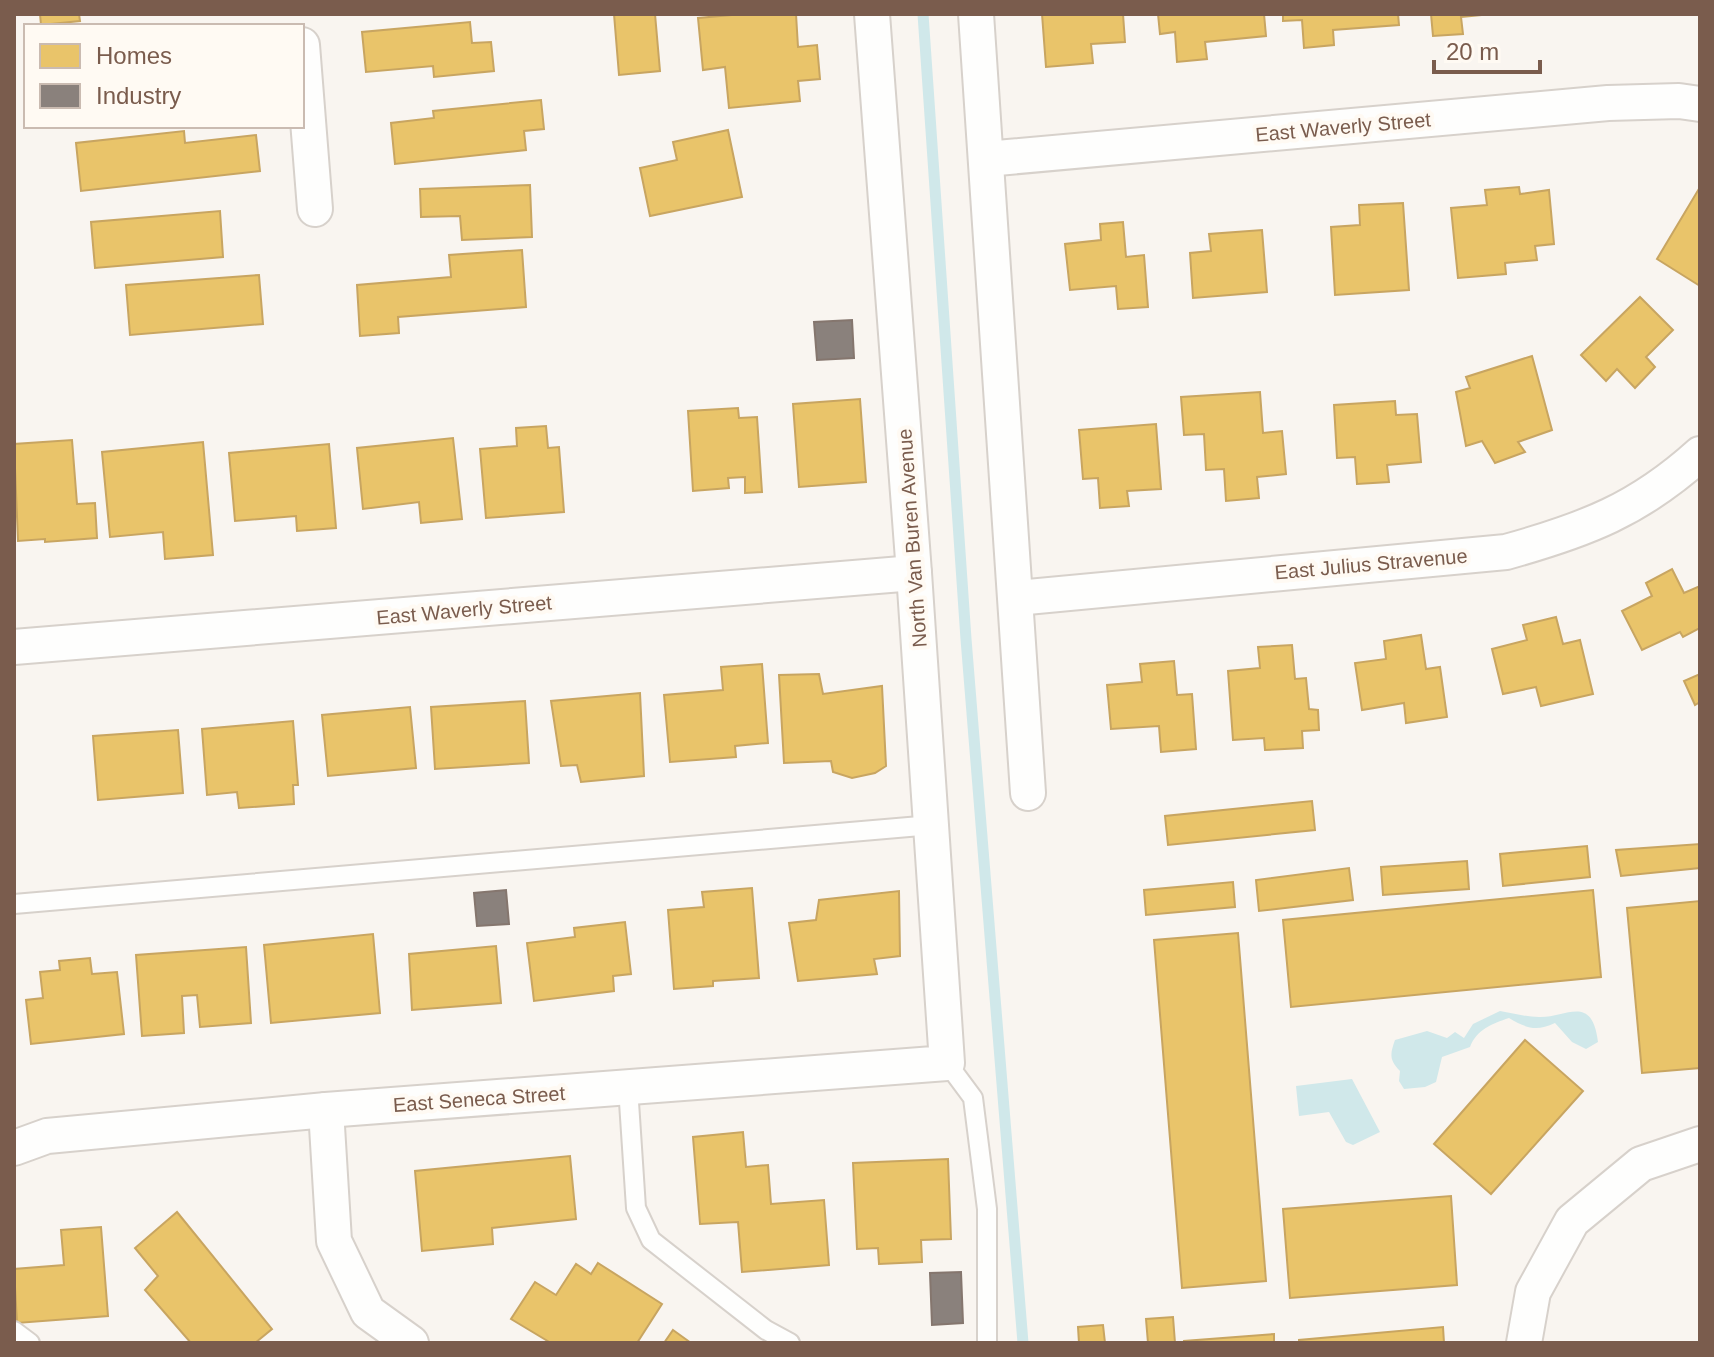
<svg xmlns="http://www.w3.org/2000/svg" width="1714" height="1357" viewBox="0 0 1714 1357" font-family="Helvetica,sans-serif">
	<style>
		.water { fill: #d0e8ea }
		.homes { fill: #e9c46a; stroke: #c8a561; stroke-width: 2 }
		.industry { fill: #8a817c; stroke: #85766e; stroke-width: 2 }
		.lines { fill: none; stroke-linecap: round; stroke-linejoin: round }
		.stream { stroke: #d0e8ea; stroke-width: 11 }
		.lane-casing { stroke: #d7d1cb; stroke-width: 22 }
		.street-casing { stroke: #d7d1cb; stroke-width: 38 }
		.lane { stroke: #fefefd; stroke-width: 18 }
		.street { stroke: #fefefd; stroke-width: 34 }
		.labels { text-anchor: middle; stroke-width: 8; stroke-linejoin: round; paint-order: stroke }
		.street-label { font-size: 20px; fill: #7a5c4d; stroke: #fffaf3 }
	</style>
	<rect width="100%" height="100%" fill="#f9f5f0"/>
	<g class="water">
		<path d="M1500,1011C1513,1013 1526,1017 1539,1017C1566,1018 1592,993 1598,1042L1586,1049L1572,1042L1555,1023C1536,1032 1526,1028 1509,1018C1492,1024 1477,1029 1470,1047L1442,1057L1436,1082L1425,1087L1404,1089L1399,1081L1400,1071C1389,1060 1390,1054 1395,1040L1427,1031L1447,1038L1455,1032L1464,1038L1473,1024Z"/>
		<path d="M1352,1079L1380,1132L1353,1145L1346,1142L1329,1112L1299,1116L1296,1086Z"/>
	</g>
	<g class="homes">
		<path d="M40,14H79L80,21L41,25Z"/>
		<path d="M614,14H655L660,71L619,75Z"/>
		<path d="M743,14H796L798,47L817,45L820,79L798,81L800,101L729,108L725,67L703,70L698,18Z"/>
		<path d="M1042,14H1123L1125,42L1091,44L1093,63L1046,67Z"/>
		<path d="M1158,14H1264L1266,36L1205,42L1207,59L1177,62L1175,32L1160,34Z"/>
		<path d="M1283,14H1398L1399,25L1333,30L1334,45L1304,48L1302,20L1283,21Z"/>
		<path d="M1431,14H1492L1461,17L1463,34L1433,36Z"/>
		<path d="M470,22L472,43L491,42L494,71L434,77L433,66L366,72L362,32Z"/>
		<path d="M541,100L544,129L524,131L526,150L395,164L391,123L434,118L433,111Z"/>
		<path d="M728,130L742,197L650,216L640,168L677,160L673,142Z"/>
		<path d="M184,131L185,143L256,135L260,171L81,191L76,143Z"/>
		<path d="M530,185L532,237L462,240L460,216L421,217L420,189Z"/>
		<path d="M1519,187L1520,194L1549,190L1554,244L1535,246L1537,260L1505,263L1506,274L1458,278L1451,208L1487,205L1485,190Z"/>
		<path d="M1700,187V286L1657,259Z"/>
		<path d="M1403,203L1409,290L1335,295L1331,227L1360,225L1359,205Z"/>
		<path d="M220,211L223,257L95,268L91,222Z"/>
		<path d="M1123,222L1126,257L1144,255L1148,307L1118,309L1116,286L1070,290L1065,244L1101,240L1100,224Z"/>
		<path d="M1262,230L1267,292L1193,298L1190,253L1211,251L1209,234Z"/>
		<path d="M522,250L526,307L398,317L399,333L360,336L357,285L451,277L449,255Z"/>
		<path d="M259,275L263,324L130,335L126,285Z"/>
		<path d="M1640,297L1673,330L1646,357L1655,367L1635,388L1617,369L1606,381L1581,355Z"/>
		<path d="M1532,356L1552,430L1518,442L1525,452L1495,463L1482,441L1466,446L1456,392L1470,388L1466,377Z"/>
		<path d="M1260,392L1263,433L1282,431L1286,474L1257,477L1259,498L1226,501L1224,469L1206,470L1204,434L1184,435L1181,397Z"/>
		<path d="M860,399L866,482L799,487L793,404Z"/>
		<path d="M1395,401L1396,415L1417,414L1421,462L1387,465L1389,482L1357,484L1355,457L1337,458L1334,405Z"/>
		<path d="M738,408L739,418L757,417L762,492L745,493V477L728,478L729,488L693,491L688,411Z"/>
		<path d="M1156,424L1161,489L1127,491L1129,506L1100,508L1098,478L1083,479L1079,430Z"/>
		<path d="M546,426L548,448L559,447L564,512L486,518L480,449L517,446L516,428Z"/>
		<path d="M453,438L462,519L421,523L419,502L363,509L357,448Z"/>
		<path d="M72,440L77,504L95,503L97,538L45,542V539L18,541L14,444Z"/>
		<path d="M203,442L213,555L165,559L163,532L110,537L102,452Z"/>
		<path d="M329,444L336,528L297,531L296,516L235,521L229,453Z"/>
		<path d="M1672,569L1684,593L1700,586V628L1683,637L1680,632L1642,650L1622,611L1652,596L1646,583Z"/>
		<path d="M1556,617L1563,644L1580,640L1593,694L1541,706L1536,687L1503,694L1492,649L1527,640L1523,625Z"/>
		<path d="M1421,635L1426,669L1440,667L1447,717L1406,723L1404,703L1362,710L1355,663L1386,659L1384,641Z"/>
		<path d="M1292,645L1295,679L1306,678L1309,709L1318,710L1319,730L1302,731L1303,748L1265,750L1264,738L1233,740L1228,671L1260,668L1258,647Z"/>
		<path d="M1174,661L1177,695L1192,694L1196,749L1161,752L1159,726L1111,729L1107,685L1142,682L1140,664Z"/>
		<path d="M762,664L768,743L735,746L736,757L670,762L664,695L723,690L721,667Z"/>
		<path d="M819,674L823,694L882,686L886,766L875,773L852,778L833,772L831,761L784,763L779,675Z"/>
		<path d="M1700,674V702L1695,705L1684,681Z"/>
		<path d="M640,693L644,776L581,782L577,765L561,766L551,701Z"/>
		<path d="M525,701L529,763L435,769L431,707Z"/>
		<path d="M410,707L416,768L328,776L322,715Z"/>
		<path d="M293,721L298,785H293L294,804L239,808L237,792L207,795L202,729Z"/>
		<path d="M178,730L183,793L98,800L93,736Z"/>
		<path d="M1312,801L1315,830L1168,845L1165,816Z"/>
		<path d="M1700,844V868L1621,876L1616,850Z"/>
		<path d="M1587,846L1590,877L1503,886L1500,854Z"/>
		<path d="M1467,861L1469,889L1383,895L1381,867Z"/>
		<path d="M1349,868L1353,900L1259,911L1256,880Z"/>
		<path d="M1233,882L1235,907L1146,915L1144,890Z"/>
		<path d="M752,888L759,978L713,981V986L674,989L668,910L704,907L702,892Z"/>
		<path d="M1593,890L1601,977L1291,1007L1283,920Z"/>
		<path d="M899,891L900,956L874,959L877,974L798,981L789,923L816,920L819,900Z"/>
		<path d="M1700,901V1068L1642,1073L1627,908Z"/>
		<path d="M625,922L631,974L613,976L614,991L534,1001L527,943L575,937L574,928Z"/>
		<path d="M1238,933L1266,1281L1182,1288L1154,940Z"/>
		<path d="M373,934L380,1013L271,1023L264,945Z"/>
		<path d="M496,946L501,1003L412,1010L409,954Z"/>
		<path d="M246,947L251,1023L200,1027L197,995L182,996L184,1033L142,1036L136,955Z"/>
		<path d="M90,958L92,974L117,972L124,1034L31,1044L26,1000L43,998L40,972L60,970L59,961Z"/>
		<path d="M1525,1040L1583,1091L1491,1194L1434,1144Z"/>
		<path d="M743,1132L746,1167L768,1165L771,1204L824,1200L829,1265L742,1272L738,1222L700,1224L693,1137Z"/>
		<path d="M570,1156L576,1219L492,1228L493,1244L422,1251L415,1171Z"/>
		<path d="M948,1159L951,1239L921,1240L922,1262L879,1264L878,1248L857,1249L853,1163Z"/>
		<path d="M1451,1196L1457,1285L1290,1298L1283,1209Z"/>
		<path d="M177,1212L272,1329L255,1343H191L145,1290L158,1276L135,1248Z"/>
		<path d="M101,1227L108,1316L17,1323L14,1269L64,1265L61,1230Z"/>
		<path d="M598,1263L662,1304L637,1343H551L511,1319L535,1282L556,1295L576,1264L591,1274Z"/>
		<path d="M1173,1317L1175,1343H1148L1146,1319Z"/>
		<path d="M1103,1325L1105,1343H1079L1078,1327Z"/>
		<path d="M1443,1327L1444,1343H1299V1340Z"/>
		<path d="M673,1330L691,1343H664Z"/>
		<path d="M1274,1334V1343H1184V1341Z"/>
	</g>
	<g class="industry">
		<path d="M852,320L854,358L817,360L814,322Z"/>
		<path d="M506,890L509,924L477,926L474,893Z"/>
		<path d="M961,1272L963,1323L932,1325L930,1273Z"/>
	</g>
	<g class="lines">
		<path class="stream" d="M923,14L966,639L1023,1343"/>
		<g class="lane-casing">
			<g id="lane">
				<path d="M14,904L932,825"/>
				<path d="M947,1063L973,1098L987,1209V1343"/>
				<path d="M628,1087L636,1208L651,1240L766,1330L790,1343"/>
				<path d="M14,1331L30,1343"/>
			</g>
		</g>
		<g class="street-casing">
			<g id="street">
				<path d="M976,14L1028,793"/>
				<path d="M302,45L315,209"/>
				<path d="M986,159L1608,103L1679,101L1700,104"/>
				<path d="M1016,598L1506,552C1585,530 1638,510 1700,454"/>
				<path d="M14,647L914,573"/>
				<path d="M326,1110L334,1241L368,1312L411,1343"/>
				<path d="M14,1148L47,1136L326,1110L947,1063L914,573L872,14"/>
				<path d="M1524,1343L1533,1292L1572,1221L1641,1164L1700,1144"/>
			</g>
		</g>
		<use href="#lane" class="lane"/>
		<use href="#street" class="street"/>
	</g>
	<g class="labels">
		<g class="street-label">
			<text transform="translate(1343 127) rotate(-5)" y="7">East Waverly Street</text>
			<text transform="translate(912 538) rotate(-94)" y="7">North Van Buren Avenue</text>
			<text transform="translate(1371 564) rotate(-5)" y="7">East Julius Stravenue</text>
			<text transform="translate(464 610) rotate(-5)" y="7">East Waverly Street</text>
			<text transform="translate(479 1099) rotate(-4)" y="7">East Seneca Street</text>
		</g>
	</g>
	<rect width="1714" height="1357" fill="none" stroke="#7a5c4d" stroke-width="32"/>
	<rect x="24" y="24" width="280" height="104" fill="#fffaf3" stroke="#cabbb1" stroke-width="2"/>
	<rect x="40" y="44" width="40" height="24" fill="#e9c46a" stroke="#cabbb1" stroke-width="2"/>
	<text x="96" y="64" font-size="24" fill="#7a5c4d">Homes</text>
	<rect x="40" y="84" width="40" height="24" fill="#8a817c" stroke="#cabbb1" stroke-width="2"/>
	<text x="96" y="104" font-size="24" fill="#7a5c4d">Industry</text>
	<path d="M1434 60v12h106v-12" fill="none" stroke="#7a5c4d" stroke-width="4"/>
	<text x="1446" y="60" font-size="24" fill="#7a5c4d" stroke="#fffaf3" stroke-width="6" paint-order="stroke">20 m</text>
</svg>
